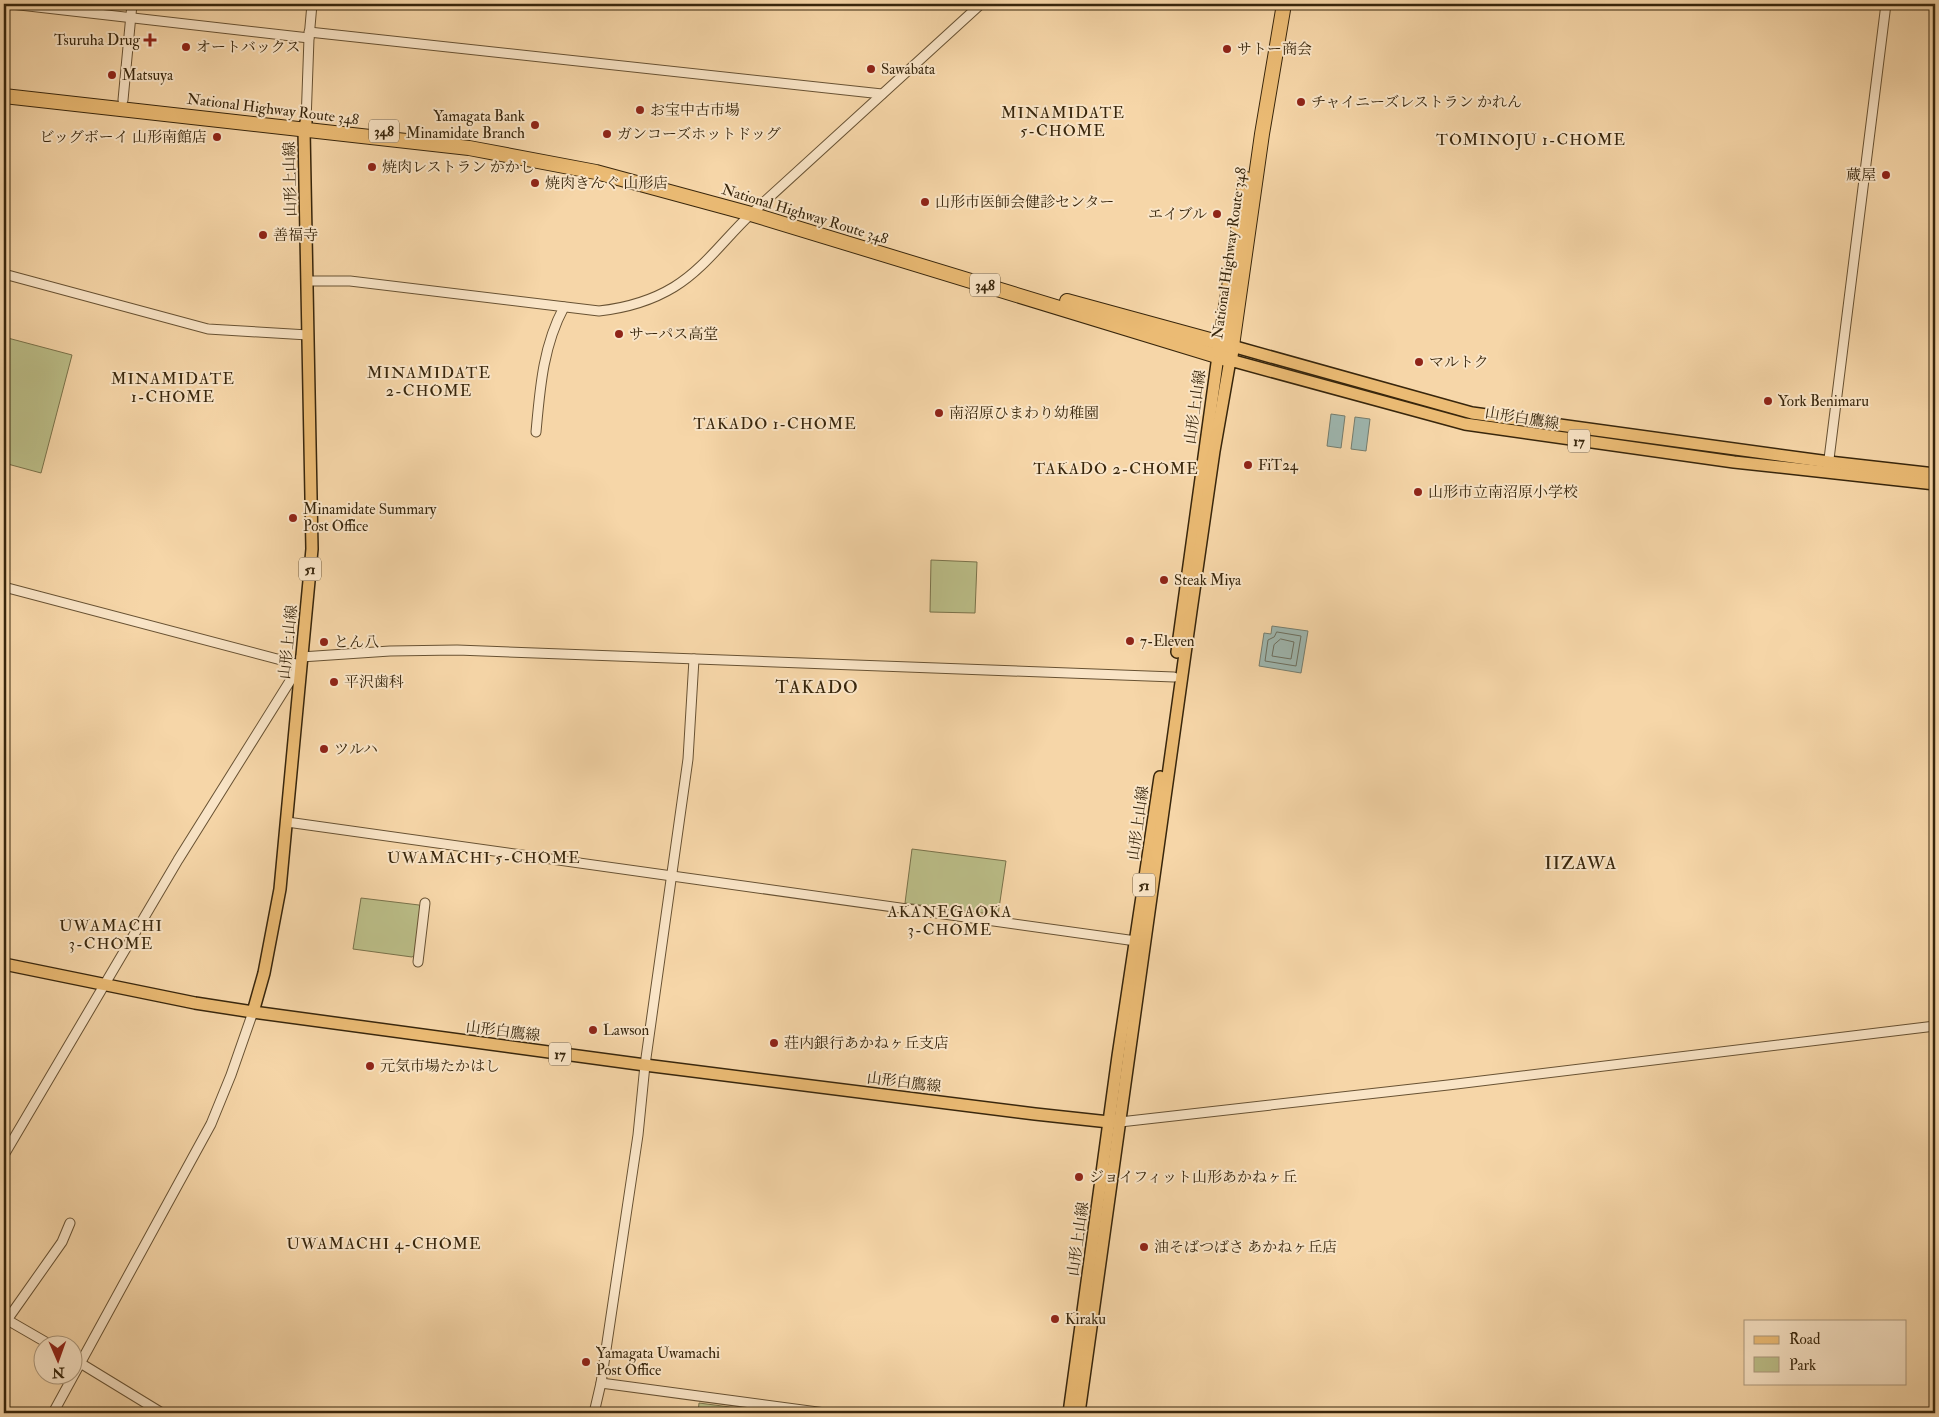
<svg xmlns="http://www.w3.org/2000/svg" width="1939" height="1417" viewBox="0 0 1939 1417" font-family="'IM FELL Double Pica','Noto Serif JP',serif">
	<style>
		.green { fill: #bbbe88; stroke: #7a724a }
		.water { fill: #9eb7b0; stroke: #757d6e }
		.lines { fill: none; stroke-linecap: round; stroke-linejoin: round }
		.shore { stroke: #6b6e5e; stroke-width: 1 }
		.minor-casing { stroke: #685233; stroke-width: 11 }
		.major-casing { stroke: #38260c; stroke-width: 14 }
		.highway-casing { stroke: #38260c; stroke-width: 16 }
		.minor { stroke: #f9e4c6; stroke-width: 9 }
		.major { stroke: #ebbb74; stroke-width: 11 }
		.highway { stroke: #ebbb74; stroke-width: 14 }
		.poi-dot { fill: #8f2418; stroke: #f9e4c6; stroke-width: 2 }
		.labels { text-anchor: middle; stroke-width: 4; stroke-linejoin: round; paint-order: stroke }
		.shield { fill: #f9e4c6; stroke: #725f44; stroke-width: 1 }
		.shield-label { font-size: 14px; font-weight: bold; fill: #38260c }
		.poi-label { font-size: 15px; fill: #38260c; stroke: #f9e4c6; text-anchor: start }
		.street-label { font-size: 15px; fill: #38260c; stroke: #f9e4c6 }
		.neighbourhood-label { font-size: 16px; letter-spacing: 1px; fill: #38260c; stroke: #f9e4c6 }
		.quarter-label { font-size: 18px; letter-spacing: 1px; fill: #38260c; stroke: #f9e4c6 }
	</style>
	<rect width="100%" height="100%" fill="#f6d6a8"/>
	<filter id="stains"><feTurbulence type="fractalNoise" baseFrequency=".004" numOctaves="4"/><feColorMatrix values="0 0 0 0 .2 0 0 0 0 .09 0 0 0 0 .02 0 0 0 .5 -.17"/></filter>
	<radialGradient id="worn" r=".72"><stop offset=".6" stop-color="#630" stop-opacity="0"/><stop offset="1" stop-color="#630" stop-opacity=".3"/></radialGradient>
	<g class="green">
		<path d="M4,337L72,355L41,473L4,463Z"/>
		<path d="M931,560L977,562L975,613L930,612Z"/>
		<path d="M912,849L1006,861L998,915L905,903Z"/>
		<path d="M361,898L419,905L422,909L417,954L412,957L353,949Z"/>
		<path d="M699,1403L776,1413H698Z"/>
	</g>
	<g class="water">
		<path d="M1331,414L1345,416L1341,448L1327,446Z"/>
		<path d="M1355,417L1370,419L1366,451L1351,449Z"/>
		<path d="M1272,626L1308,631L1301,673L1259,666L1264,633L1271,634Z"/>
	</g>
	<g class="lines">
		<g class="shore">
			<path d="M1277,632L1301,636L1296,666L1265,661L1268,640L1274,637Z"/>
			<path d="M1281,639L1294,642L1291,659L1272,656L1274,645Z"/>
		</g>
		<g class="minor-casing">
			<g id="minor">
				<path d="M11,4L309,38"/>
				<path d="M309,32L882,94"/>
				<path d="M123,100L132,4"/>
				<path d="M306,122L309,38L312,4"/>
				<path d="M4,274L208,329L308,335"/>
				<path d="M307,281H350L599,311C626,308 651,301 674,287C704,269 726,237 751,214C828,144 904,74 981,4"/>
				<path d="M536,432C540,388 543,346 564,307"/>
				<path d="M1828,467L1886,4"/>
				<path d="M4,587L300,665L178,860L4,1155"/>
				<path d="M301,657L390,651L457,650L1174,677"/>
				<path d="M287,822L1136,941"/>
				<path d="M418,962L425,903"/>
				<path d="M1120,1122L1448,1085L1935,1026"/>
				<path d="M4,1318L49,1344"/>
				<path d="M7,1320L62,1242L70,1223"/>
				<path d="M72,1358L162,1413"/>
				<path d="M601,1383L825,1413"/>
				<path d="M53,1413L211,1124L231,1075L253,1012"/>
				<path d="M594,1413L601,1383L638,1135L645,1065L688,759L694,659"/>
			</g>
		</g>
		<g class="major-casing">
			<g id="major">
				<path d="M1232,346L1472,413L1829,462L1935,474"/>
				<path d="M1177,652L1218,356"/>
				<path d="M4,964L195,1003L253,1012L645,1065L1035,1114L1109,1122H1120"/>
				<path d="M253,1012L264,973L280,889L312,549L304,130L306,122"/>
				<path d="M1069,1413L1118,1056L1160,777"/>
				<path d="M1079,1413L1191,611L1214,451L1230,360L1465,424L1734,462L1935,484"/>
			</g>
		</g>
		<g class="highway-casing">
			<g id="highway">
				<path d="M4,96L469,148L596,172L751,214L1230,360L1262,134L1284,4"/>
				<path d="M1067,301L1232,346"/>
				<path d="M1219,351L1246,179"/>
			</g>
		</g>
		<use href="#minor" class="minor"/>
		<use href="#major" class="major"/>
		<use href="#highway" class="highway"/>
	</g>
	<g class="poi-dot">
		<path d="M147.5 32.5h5v5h5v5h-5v5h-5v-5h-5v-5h5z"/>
		<circle cx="186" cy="47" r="5"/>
		<circle cx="1227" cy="49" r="5"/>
		<circle cx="871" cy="69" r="5"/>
		<circle cx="112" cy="75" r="5"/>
		<circle cx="1301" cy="102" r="5"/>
		<circle cx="640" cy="110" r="5"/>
		<circle cx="535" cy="125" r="5"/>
		<circle cx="607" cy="134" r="5"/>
		<circle cx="217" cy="137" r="5"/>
		<circle cx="372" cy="167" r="5"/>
		<circle cx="1886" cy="175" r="5"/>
		<circle cx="535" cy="183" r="5"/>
		<circle cx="925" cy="202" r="5"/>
		<circle cx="1217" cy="214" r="5"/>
		<circle cx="263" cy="235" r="5"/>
		<circle cx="619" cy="334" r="5"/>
		<circle cx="1419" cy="362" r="5"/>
		<circle cx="1768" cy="401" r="5"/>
		<circle cx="939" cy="413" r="5"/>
		<circle cx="1248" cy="465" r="5"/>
		<circle cx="1418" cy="492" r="5"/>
		<circle cx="293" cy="518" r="5"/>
		<circle cx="1164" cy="580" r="5"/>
		<circle cx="1130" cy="641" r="5"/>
		<circle cx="324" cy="642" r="5"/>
		<circle cx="334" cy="682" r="5"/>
		<circle cx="324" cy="749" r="5"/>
		<circle cx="593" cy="1030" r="5"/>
		<circle cx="774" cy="1043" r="5"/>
		<circle cx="370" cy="1066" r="5"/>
		<circle cx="1079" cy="1177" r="5"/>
		<circle cx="1144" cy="1247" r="5"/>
		<circle cx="1055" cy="1319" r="5"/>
		<circle cx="586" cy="1362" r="5"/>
	</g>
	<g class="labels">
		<g class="shield">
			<rect x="369" y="119.5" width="30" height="23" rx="4"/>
			<rect x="970" y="273.5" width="30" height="23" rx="4"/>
			<rect x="1568" y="429.5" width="22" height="23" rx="4"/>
			<rect x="299" y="557.5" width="22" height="23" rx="4"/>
			<rect x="1133" y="873.5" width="22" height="23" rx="4"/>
			<rect x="549" y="1042.5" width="22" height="23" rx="4"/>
		</g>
		<g class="shield-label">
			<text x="384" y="136">348</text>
			<text x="985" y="290">348</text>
			<text x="1579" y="446">17</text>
			<text x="310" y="574">51</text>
			<text x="1144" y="890">51</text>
			<text x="560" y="1059">17</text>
		</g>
		<g class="poi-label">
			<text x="140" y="45" text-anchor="end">Tsuruha Drug</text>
			<text x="196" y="52">オートバックス</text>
			<text x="1237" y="54">サトー商会</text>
			<text x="881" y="74">Sawabata</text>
			<text x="122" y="80">Matsuya</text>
			<text x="1311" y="107">チャイニーズレストラン かれん</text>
			<text x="650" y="115">お宝中古市場</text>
			<text x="525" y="121" text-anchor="end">Yamagata Bank<tspan x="525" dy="17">Minamidate Branch</tspan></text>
			<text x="617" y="139">ガンコーズホットドッグ</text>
			<text x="207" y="142" text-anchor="end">ビッグボーイ 山形南館店</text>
			<text x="382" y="172">焼肉レストラン かかし</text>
			<text x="1876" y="180" text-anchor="end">蔵屋</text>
			<text x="545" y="188">焼肉きんぐ 山形店</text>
			<text x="935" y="207">山形市医師会健診センター</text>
			<text x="1207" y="219" text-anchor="end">エイブル</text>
			<text x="273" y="240">善福寺</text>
			<text x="629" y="339">サーパス高堂</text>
			<text x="1429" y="367">マルトク</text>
			<text x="1778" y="406">York Benimaru</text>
			<text x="949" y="418">南沼原ひまわり幼稚園</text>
			<text x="1258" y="470">FiT24</text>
			<text x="1428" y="497">山形市立南沼原小学校</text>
			<text x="303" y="514">Minamidate Summary<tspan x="303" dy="17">Post Office</tspan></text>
			<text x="1174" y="585">Steak Miya</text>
			<text x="1140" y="646">7-Eleven</text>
			<text x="334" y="647">とん八</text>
			<text x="344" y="687">平沢歯科</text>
			<text x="334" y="754">ツルハ</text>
			<text x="603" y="1035">Lawson</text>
			<text x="784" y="1048">荘内銀行あかねヶ丘支店</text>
			<text x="380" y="1071">元気市場たかはし</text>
			<text x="1089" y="1182">ジョイフィット山形あかねヶ丘</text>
			<text x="1154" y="1252">油そばつばさ あかねヶ丘店</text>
			<text x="1065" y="1324">Kiraku</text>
			<text x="596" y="1358">Yamagata Uwamachi<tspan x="596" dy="17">Post Office</tspan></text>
		</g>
		<g class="street-label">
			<text transform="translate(273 109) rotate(7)" y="5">National Highway Route 348</text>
			<text transform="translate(290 179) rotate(-91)" y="5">山形上山線</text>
			<text transform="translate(805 214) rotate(17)" y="5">National Highway Route 348</text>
			<text transform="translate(1229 253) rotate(-82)" y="5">National Highway Route 348</text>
			<text transform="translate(1195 407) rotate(-82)" y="5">山形上山線</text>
			<text transform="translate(1522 418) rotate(9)" y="5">山形白鷹線</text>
			<text transform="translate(288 642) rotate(-84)" y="5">山形上山線</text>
			<text transform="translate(1138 823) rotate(-82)" y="5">山形上山線</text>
			<text transform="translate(503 1031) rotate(7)" y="5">山形白鷹線</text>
			<text transform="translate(904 1082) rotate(7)" y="5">山形白鷹線</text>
			<text transform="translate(1078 1239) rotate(-82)" y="5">山形上山線</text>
		</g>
		<g class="neighbourhood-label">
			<text x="1063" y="118">MINAMIDATE<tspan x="1063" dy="18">5-CHOME</tspan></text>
			<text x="1531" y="145">TOMINOJU 1-CHOME</text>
			<text x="429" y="378">MINAMIDATE<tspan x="429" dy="18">2-CHOME</tspan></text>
			<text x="173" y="384">MINAMIDATE<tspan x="173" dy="18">1-CHOME</tspan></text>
			<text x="775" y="429">TAKADO 1-CHOME</text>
			<text x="1116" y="474">TAKADO 2-CHOME</text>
			<text x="484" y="863">UWAMACHI 5-CHOME</text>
			<text x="950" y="917">AKANEGAOKA<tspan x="950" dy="18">3-CHOME</tspan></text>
			<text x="111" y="931">UWAMACHI<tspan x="111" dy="18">3-CHOME</tspan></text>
			<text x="384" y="1249">UWAMACHI 4-CHOME</text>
		</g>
		<g class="quarter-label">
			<text x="817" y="693">TAKADO</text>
			<text x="1581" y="869">IIZAWA</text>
		</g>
	</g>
	<rect width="1939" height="1417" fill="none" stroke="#f6d6a8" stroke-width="20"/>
	<rect x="5" y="5" width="1929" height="1407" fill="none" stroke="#38260c" stroke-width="2.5"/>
	<rect x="10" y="10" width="1919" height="1397" fill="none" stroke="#38260c"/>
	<rect x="1744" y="1320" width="162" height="65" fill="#f9e4c6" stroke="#ac987c"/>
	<rect x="1754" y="1336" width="25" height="8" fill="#ebbb74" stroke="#ac987c"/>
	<text x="1789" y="1344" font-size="15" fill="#38260c">Road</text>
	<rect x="1754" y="1357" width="25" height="15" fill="#bbbe88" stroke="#ac987c"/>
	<text x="1789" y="1370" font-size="15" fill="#38260c">Park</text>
	<g transform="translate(58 1360) rotate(178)"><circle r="24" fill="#f9e4c6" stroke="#ac987c"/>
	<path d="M0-4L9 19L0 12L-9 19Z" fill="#8f2418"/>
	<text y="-8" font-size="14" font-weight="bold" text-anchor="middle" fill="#38260c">N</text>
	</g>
	<rect width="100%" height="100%" filter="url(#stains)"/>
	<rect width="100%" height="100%" fill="url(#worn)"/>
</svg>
